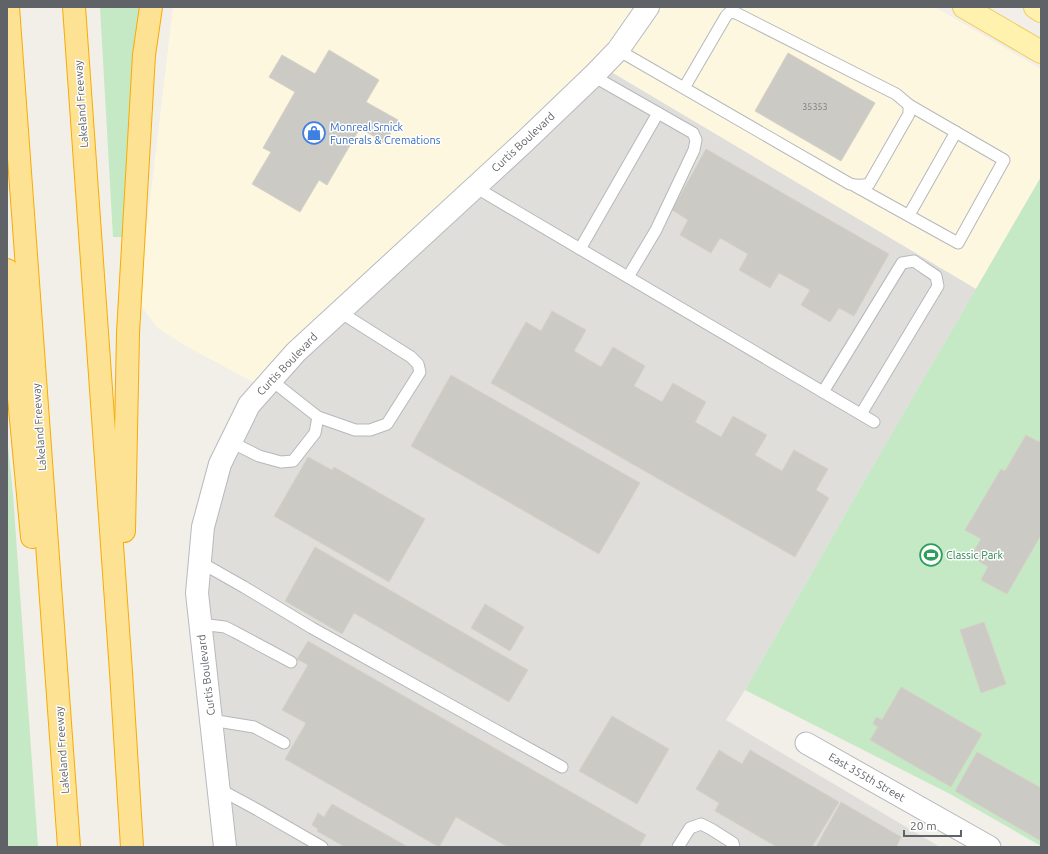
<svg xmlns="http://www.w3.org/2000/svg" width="1048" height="854" viewBox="0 0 1048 854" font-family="Ubuntu,sans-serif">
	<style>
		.commercial { fill: #fef7e0 }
		.industrial { fill: #e0deda }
		.green { fill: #c5e8c5 }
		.building { fill: #cccac5; stroke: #d6d1c6 }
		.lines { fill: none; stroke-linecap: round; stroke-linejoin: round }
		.lane-casing { stroke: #b5b8bc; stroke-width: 13 }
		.street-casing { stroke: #b5b8bc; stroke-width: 23 }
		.secondary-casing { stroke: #b6babf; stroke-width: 24 }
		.primary-casing { stroke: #f2c960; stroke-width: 24 }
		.highway-casing { stroke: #f9ab00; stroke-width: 24 }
		.lane { stroke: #fff; stroke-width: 11 }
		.street { stroke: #fff; stroke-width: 21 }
		.secondary { stroke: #fff; stroke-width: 22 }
		.primary { stroke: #fff2af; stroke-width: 22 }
		.highway { stroke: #fde293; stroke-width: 22 }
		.labels { text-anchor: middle; stroke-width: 3; stroke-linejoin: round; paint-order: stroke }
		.number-label { font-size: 9px; fill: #7a7d7f }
		.street-label { font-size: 11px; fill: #5f6368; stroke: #fff }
		.shop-label { font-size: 11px; fill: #366cbe; stroke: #fff; text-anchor: start }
		.leisure-label { font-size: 11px; fill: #27864d; stroke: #fff; text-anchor: start }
	</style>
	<rect width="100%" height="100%" fill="#f1efe8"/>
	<path class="commercial" d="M173,7H935L1041,69V176L976,289L592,61L570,85L331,304L255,383L184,345L158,328L138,302Z"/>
	<path class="industrial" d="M608,70L976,289L866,478L745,690L726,720L940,847H236L203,597L220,484L244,430L287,371Z"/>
	<g class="green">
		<path d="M100,7H143L129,116L123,237H113Z"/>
		<path d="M1041,177V846L952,795L745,690L866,478Z"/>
		<path d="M7,437L13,495L38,847H7Z"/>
	</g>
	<g class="building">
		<path d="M329,50L379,80L366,102L398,120L385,143L360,128L327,185L319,180L300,212L252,184L271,152L263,148L295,92L269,77L282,55L315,74Z"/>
		<path d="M788,53L875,103L841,161L755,111Z"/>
		<path d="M706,149L889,254L854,316L839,308L830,322L801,305L810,290L779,273L770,288L739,270L748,254L720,238L711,253L680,235L688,220L672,210Z"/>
		<path d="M552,311L586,330L574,351L601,367L613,347L645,366L634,386L662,402L673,383L706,402L695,422L721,437L733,416L767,435L755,455L782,471L794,450L828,469L816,490L829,498L795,557L491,383L526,322L541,331Z"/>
		<path d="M451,375L640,483L599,554L411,446Z"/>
		<path d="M1026,435L1039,442L1041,438V535L1007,594L981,580L988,567L971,556L981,539L965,530L1001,469L1005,471Z"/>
		<path d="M308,457L332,470L334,467L425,519L389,582L274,516Z"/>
		<path d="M315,547L528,670L509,702L354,613L342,634L285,601Z"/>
		<path d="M485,604L524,627L510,651L471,628Z"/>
		<path d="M984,622L1006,684L981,693L960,630Z"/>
		<path d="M308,641L646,835L639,847H508L456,817L439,847L285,759L306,723L282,710L308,665L297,659Z"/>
		<path d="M901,687L982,734L951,787L870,740L878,727L873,724L876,717L882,720Z"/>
		<path d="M612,716L669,749L637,804L579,771Z"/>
		<path d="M719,750L742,764L750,750L839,802L812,847H777L715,811L719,803L696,789Z"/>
		<path d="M977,752L1041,788V841L955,791Z"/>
		<path d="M841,802L901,837L896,847H816Z"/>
		<path d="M332,804L408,847H345L317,831L318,829L312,825L318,813L324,817Z"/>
	</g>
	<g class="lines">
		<g class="lane-casing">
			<g id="lane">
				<path d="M618,50L850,184C857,186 861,186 869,184L909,114V105L896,94L736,13L730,12L726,16L684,88"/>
				<path d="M855,186L958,243L1004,160L909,105"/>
				<path d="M475,187L874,422"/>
				<path d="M909,215L956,132"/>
				<path d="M580,249L658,113L593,76"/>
				<path d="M628,277L656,230L694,150L696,140L693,133L658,113"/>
				<path d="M271,380L318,417L355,430H370L387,424L420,372L418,364L411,357L340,312"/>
				<path d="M823,392L902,263L914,261L924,268L936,276L938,286L861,414"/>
				<path d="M231,442L259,456L281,462L293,461L315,433L318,417"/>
				<path d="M200,562L244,587L312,628L562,767"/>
				<path d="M200,624L225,627L235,632L291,662"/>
				<path d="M211,720L254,727L284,743"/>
				<path d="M219,789L256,809L322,847"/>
				<path d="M678,847L690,828L701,824L711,829L733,843L734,847"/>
			</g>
		</g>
		<g class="street-casing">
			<path id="street" d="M806,743L990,847"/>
		</g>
		<g class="secondary-casing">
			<path id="secondary" d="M225,847L197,593L203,527L220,464L249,405L296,352L522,144L593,76L618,50L648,7"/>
		</g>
		<g class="primary-casing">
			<g id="primary">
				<path d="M964,7L1041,52"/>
				<path d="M1035,7L1041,11"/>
			</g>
		</g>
		<g class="highway-casing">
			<g id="highway">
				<path d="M8,7L69,847"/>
				<path d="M74,7L121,672L132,847"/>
				<path d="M7,270L32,537"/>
				<path d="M124,531L128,333L144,55L151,7"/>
			</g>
		</g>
		<use href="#lane" class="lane"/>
		<use href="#street" class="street"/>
		<use href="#secondary" class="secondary"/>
		<use href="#primary" class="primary"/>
		<use href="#highway" class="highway"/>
	</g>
	<defs>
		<g id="shop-ring" transform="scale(1.15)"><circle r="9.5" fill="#fff" stroke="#3f7fe0" stroke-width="1.5"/><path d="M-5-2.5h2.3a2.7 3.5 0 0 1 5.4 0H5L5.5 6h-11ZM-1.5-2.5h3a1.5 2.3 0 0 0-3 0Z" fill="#3f7fe0"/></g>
		<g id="stadium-ring" transform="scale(1.15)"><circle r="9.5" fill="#fff" stroke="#2e9e5b" stroke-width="1.5"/><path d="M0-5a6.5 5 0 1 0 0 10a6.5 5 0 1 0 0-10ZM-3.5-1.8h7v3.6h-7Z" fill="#2e9e5b"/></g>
	</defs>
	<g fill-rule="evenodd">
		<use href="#shop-ring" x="314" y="133"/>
		<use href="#stadium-ring" x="931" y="555"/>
	</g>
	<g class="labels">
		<g class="number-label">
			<text x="815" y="110">35353</text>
		</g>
		<g class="street-label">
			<text transform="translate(81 104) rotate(-94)" y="4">Lakeland Freeway</text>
			<text transform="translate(523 142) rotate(-43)" y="4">Curtis Boulevard</text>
			<text transform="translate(287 364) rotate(-46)" y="4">Curtis Boulevard</text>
			<text transform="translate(39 427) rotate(-94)" y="4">Lakeland Freeway</text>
			<text transform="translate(206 675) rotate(-97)" y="4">Curtis Boulevard</text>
			<text transform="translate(62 750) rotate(-94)" y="4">Lakeland Freeway</text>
			<text transform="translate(867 777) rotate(30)" y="4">East 355th Street</text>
		</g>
		<g class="shop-label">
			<text x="330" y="131">Monreal Srnick<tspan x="330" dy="13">Funerals &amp; Cremations</tspan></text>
		</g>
		<g class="leisure-label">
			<text x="946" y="559">Classic Park</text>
		</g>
	</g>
	<rect width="1048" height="854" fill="none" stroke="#5f6368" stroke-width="16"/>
	<path d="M904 830v6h57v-6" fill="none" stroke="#5f6368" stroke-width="2"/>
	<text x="910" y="830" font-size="12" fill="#5f6368" stroke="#ffffff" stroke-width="3" paint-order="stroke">20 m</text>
</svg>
